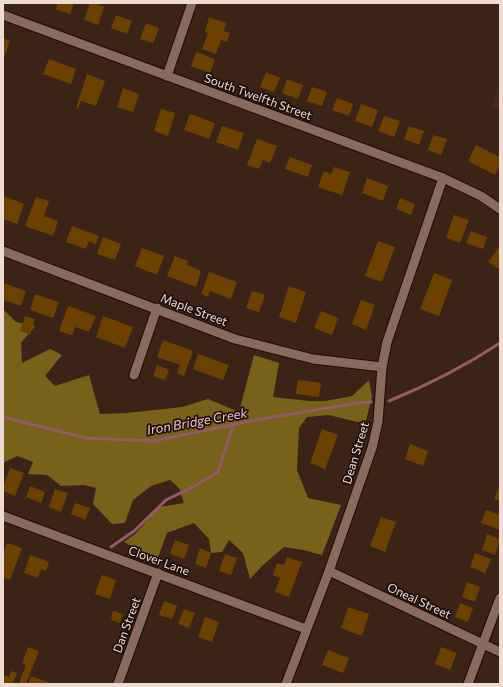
<svg xmlns="http://www.w3.org/2000/svg" width="503" height="687" viewBox="0 0 503 687" font-family="Commissioner,sans-serif">
	<style>
		.built { fill: #462718 }
		.forest { fill: #786119 }
		.lines { fill: none; stroke-linecap: round; stroke-linejoin: round }
		.stream { stroke: #965969; stroke-width: 3 }
		.building { fill: #6c4100 }
		.minor-casing { stroke: #210b02; stroke-width: 11 }
		.minor { stroke: #886b5d; stroke-width: 9 }
		.labels { text-anchor: middle; stroke-width: 3.5; stroke-linejoin: round; paint-order: stroke }
		.street-label { font-size: 12px; fill: #eddcd4; stroke: #1a0f0a }
		.water-label { font-size: 13px; font-style: italic; fill: #f6c4ce; stroke: #1a0f0a }
	</style>
	<rect width="100%" height="100%" fill="#3b2317"/>
	<path class="built" d="M500,82V110L491,107Z"/>
	<path class="forest" d="M3,309L16,322L35,326L21,343L22,363L50,349L62,355L45,376L55,386L89,375L100,414L127,413L182,407L208,399L239,412L254,355L279,363L273,397L309,401H325L352,396L369,380L372,397L365,424L329,415L307,417L299,428L297,470L308,498L341,505L322,555L303,550L284,547L263,565L250,579L243,553L229,540L222,552L211,553L209,539L194,523L167,533L157,560L124,542L135,534L159,507L184,503L179,488L170,480L151,486L133,500L125,523L112,524L93,504L96,488L84,485L61,486L47,475L28,474L33,462L17,456L3,463Z"/>
	<g class="lines">
		<g class="stream">
			<path d="M389,401C428,385 465,366 500,343"/>
			<path d="M3,417L86,438L154,441L255,420L357,403L371,402"/>
			<path d="M111,547L134,531L166,500L193,487L218,472L233,425"/>
		</g>
	</g>
	<g class="building">
		<path d="M58,3H74L70,14L56,9Z"/>
		<path d="M90,3H95L104,7L98,25L84,20Z"/>
		<path d="M116,15L132,21L127,34L111,28Z"/>
		<path d="M209,17L226,23L224,31L230,33L227,42L221,40L216,54L202,49L208,33L205,32Z"/>
		<path d="M146,23L159,28L153,43L140,39Z"/>
		<path d="M3,38L10,41L3,61Z"/>
		<path d="M196,52L215,59L210,73L191,66Z"/>
		<path d="M49,59L76,69L71,84L43,74Z"/>
		<path d="M266,72L280,78L274,92L260,87Z"/>
		<path d="M87,74L105,81L96,106L81,101L78,109L76,108Z"/>
		<path d="M287,79L303,85L298,99L282,93Z"/>
		<path d="M312,87L327,92L322,106L307,101Z"/>
		<path d="M123,88L139,94L133,112L117,107Z"/>
		<path d="M337,98L353,104L349,116L332,110Z"/>
		<path d="M361,104L378,110L372,127L355,121Z"/>
		<path d="M161,109L175,113L168,136L154,131Z"/>
		<path d="M190,114L215,123L209,139L184,130Z"/>
		<path d="M384,116L400,121L394,137L378,131Z"/>
		<path d="M222,126L244,133L238,150L216,142Z"/>
		<path d="M409,126L424,131L419,145L404,139Z"/>
		<path d="M433,135L447,139L441,155L428,150Z"/>
		<path d="M257,139L277,146L270,163L263,160L259,169L247,165Z"/>
		<path d="M476,145L500,157V165L495,175L468,161Z"/>
		<path d="M290,157L312,165L308,177L285,169Z"/>
		<path d="M334,167L350,172L342,195L318,187L324,171L331,174Z"/>
		<path d="M367,178L388,186L383,201L362,193Z"/>
		<path d="M4,196L24,204L17,224L3,219Z"/>
		<path d="M36,197L49,201L44,216L58,221L53,236L25,226Z"/>
		<path d="M400,198L415,204L411,215L396,209Z"/>
		<path d="M454,215L469,220L460,243L446,238Z"/>
		<path d="M72,226L99,236L96,244L89,241L86,249L66,242Z"/>
		<path d="M471,231L487,237L483,249L466,243Z"/>
		<path d="M103,237L121,244L115,260L97,254Z"/>
		<path d="M378,241L395,247L382,282L365,276Z"/>
		<path d="M499,247H500V270L488,262Z"/>
		<path d="M142,248L164,256L157,275L135,266Z"/>
		<path d="M175,256L188,261L187,265L201,271L196,287L167,276Z"/>
		<path d="M209,272L237,282L231,299L210,291L208,297L201,294Z"/>
		<path d="M434,273L452,280L439,316L420,309Z"/>
		<path d="M3,283L26,291L21,306L3,300Z"/>
		<path d="M289,286L306,292L296,323L279,317Z"/>
		<path d="M252,291L265,295L259,312L246,308Z"/>
		<path d="M35,294L59,302L53,318L30,310Z"/>
		<path d="M361,300L375,305L366,330L352,324Z"/>
		<path d="M68,306L96,316L89,332L75,327L72,335L59,331Z"/>
		<path d="M321,311L338,318L332,335L314,328Z"/>
		<path d="M25,316L35,319L30,335L20,331Z"/>
		<path d="M103,316L133,327L125,348L96,337Z"/>
		<path d="M163,340L193,351L184,376L177,373L180,365L157,357Z"/>
		<path d="M198,354L229,365L223,380L193,369Z"/>
		<path d="M157,365L169,370L165,380L153,376Z"/>
		<path d="M298,380L321,383L319,397L296,394Z"/>
		<path d="M322,429L338,435L325,469L310,463Z"/>
		<path d="M410,444L428,451L423,466L405,459Z"/>
		<path d="M10,468L24,473L15,496L3,491V487Z"/>
		<path d="M500,484V501L494,499Z"/>
		<path d="M30,486L45,492L41,503L26,497Z"/>
		<path d="M55,489L68,493L61,512L49,507Z"/>
		<path d="M75,503L90,508L85,520L71,514Z"/>
		<path d="M486,510L500,515V530L481,523Z"/>
		<path d="M381,517L396,522L385,552L370,546Z"/>
		<path d="M487,534L500,539L495,555L482,550Z"/>
		<path d="M175,540L189,545L184,559L170,554Z"/>
		<path d="M7,543L22,548L10,580L3,577V554Z"/>
		<path d="M200,548L211,553L206,568L195,564Z"/>
		<path d="M475,553L491,559L485,573L470,567Z"/>
		<path d="M225,554L237,558L231,575L219,571Z"/>
		<path d="M30,555L49,562L46,571L41,569L38,578L24,573Z"/>
		<path d="M287,557L302,562L289,597L275,592L280,578L273,575L277,563L284,565Z"/>
		<path d="M102,575L116,580L110,599L95,594Z"/>
		<path d="M467,582L480,587L475,602L462,597Z"/>
		<path d="M164,601L177,606L172,619L159,615Z"/>
		<path d="M460,603L473,608L468,622L455,617Z"/>
		<path d="M348,607L369,614L362,636L341,628Z"/>
		<path d="M184,609L195,613L189,628L178,624Z"/>
		<path d="M113,611L123,614L120,623L111,620Z"/>
		<path d="M205,617L219,622L212,642L198,637Z"/>
		<path d="M28,647L39,651L26,684H21L19,683L26,665L22,663Z"/>
		<path d="M441,647L457,653L450,670L435,664Z"/>
		<path d="M328,650L349,658L343,673L322,665Z"/>
		<path d="M11,671L17,673L13,684H3V675L9,677Z"/>
		<path d="M31,676L48,682L47,684H28Z"/>
	</g>
	<g class="lines">
		<g class="minor-casing">
			<g id="minor">
				<path d="M3,15L443,178L481,196L500,209"/>
				<path d="M167,76L192,3"/>
				<path d="M3,251L235,339L313,359L382,367"/>
				<path d="M134,375L157,308"/>
				<path d="M3,516L306,629"/>
				<path d="M329,571L500,652"/>
				<path d="M118,684L158,573"/>
				<path d="M286,684L329,571L372,448L378,422L382,367L387,342L443,178"/>
				<path d="M468,684L500,598"/>
			</g>
		</g>
		<use href="#minor" class="minor"/>
	</g>
	<g class="labels">
		<g class="street-label">
			<text transform="translate(258 97) rotate(20)" y="4">South Twelfth Street</text>
			<text transform="translate(194 310) rotate(21)" y="4">Maple Street</text>
			<text transform="translate(356 453) rotate(-73)" y="4">Dean Street</text>
			<text transform="translate(159 561) rotate(20)" y="4">Clover Lane</text>
			<text transform="translate(419 601) rotate(25)" y="4">Oneal Street</text>
			<text transform="translate(127 625) rotate(-70)" y="4">Dan Street</text>
		</g>
		<g class="water-label">
			<text transform="translate(197 421) rotate(-10)" y="5">Iron Bridge Creek</text>
		</g>
	</g>
	<rect width="503" height="687" fill="none" stroke="#eddcd4" stroke-width="8"/>
</svg>
